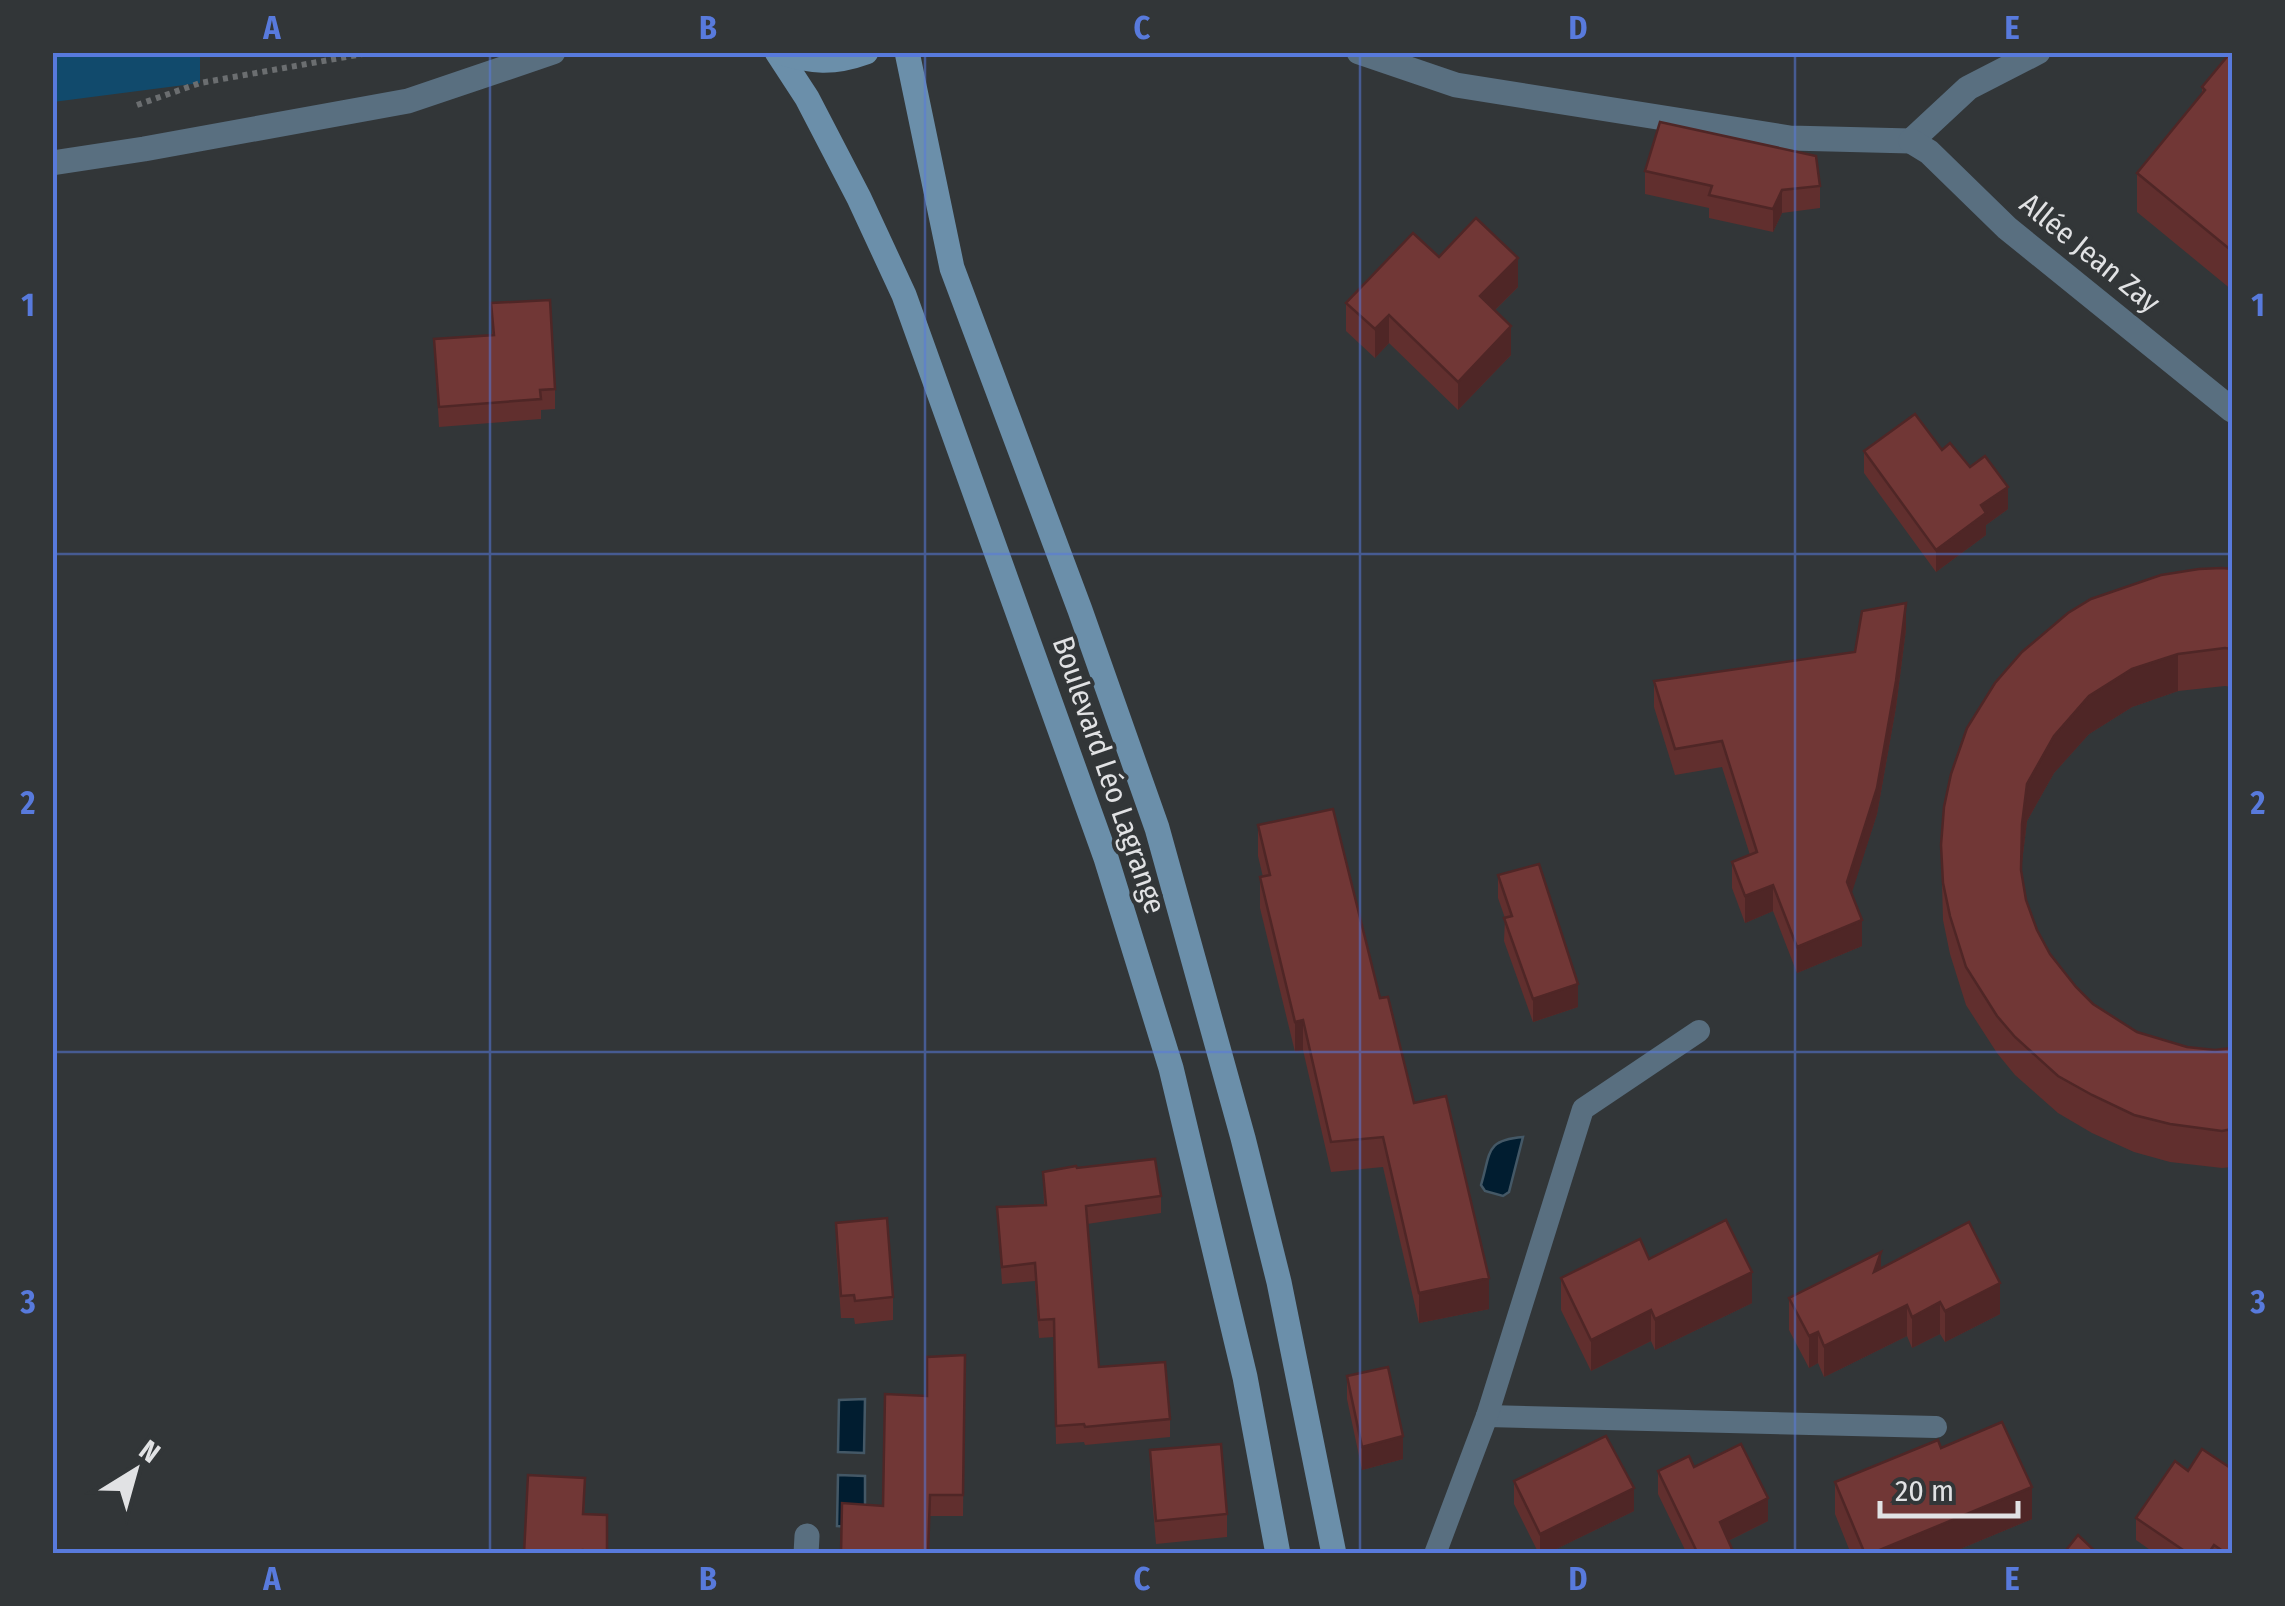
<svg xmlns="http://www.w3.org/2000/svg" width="2285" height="1606" viewBox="0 0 2285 1606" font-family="'Fira Sans Condensed',sans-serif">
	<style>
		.green { fill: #114a6c }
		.water { fill: #011d30; stroke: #445866; stroke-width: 2.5 }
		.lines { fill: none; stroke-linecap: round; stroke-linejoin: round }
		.path { stroke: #6b6e70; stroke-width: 6; stroke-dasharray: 5 5; stroke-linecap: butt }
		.lane { stroke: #596f80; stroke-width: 22 }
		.street { stroke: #596f80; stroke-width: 25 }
		.secondary { stroke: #6b8faa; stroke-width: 25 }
		.wall { fill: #612f2e }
		.shaded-wall { fill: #4f2626 }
		.building { fill: #713736; stroke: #4f2626; stroke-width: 2.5 }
		.grid { fill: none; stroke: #587adc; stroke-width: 2.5; stroke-opacity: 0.55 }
		.labels { text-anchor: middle; stroke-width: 8; stroke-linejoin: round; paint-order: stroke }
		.street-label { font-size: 30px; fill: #e1e2e4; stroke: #323638 }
		.neatline { fill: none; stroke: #587adc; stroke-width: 4 }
		.grid-label { font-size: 32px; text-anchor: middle; font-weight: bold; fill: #587adc }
	</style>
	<rect width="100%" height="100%" fill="#323638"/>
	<path class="green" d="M52,53H200V83L53,102Z"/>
	<g class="water">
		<path d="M1523,1137L1509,1192L1503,1196L1485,1191L1481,1185C1491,1152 1485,1140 1523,1137Z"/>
		<path d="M865,1399L864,1453L838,1452L839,1400Z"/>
		<path d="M838,1475L865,1476V1528L837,1526Z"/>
	</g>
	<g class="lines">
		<path class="path" d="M137,105L200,83L374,52"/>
		<g class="lane">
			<path d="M1487,1416L1936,1427"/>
			<path d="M1435,1554L1487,1416L1583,1109L1699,1031"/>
		</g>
		<g class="street">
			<path d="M1359,52L1456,85L1790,138L1911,141L1968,88L2038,52"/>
			<path d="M1911,141L1929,152L2007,228L2232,410"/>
			<path d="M52,163L144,149L408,101L553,52"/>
			<path d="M806,1554L807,1536"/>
		</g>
		<g class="secondary">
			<path d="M777,52L807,98L859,198L904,295L1106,858L1171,1068L1245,1377L1278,1554"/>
			<path d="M779,52C812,62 833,64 866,52"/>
			<path d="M907,52L952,268L1080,610L1157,828L1243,1138L1279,1282L1334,1554"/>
		</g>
	</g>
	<g class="wall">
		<path d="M2232,52V290L2137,212V173L2202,93V87Z"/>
		<path d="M1645,171L1820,186V208L1782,213L1773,232L1709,218V208L1645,194Z"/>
		<path d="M1439,257L1518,287L1495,310L1511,355L1458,410L1389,343L1375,358L1346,331V303Z"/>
		<path d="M491,303L555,389V409L541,410V419L439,427L434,339L492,335Z"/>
		<path d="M1942,450L1970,467L2008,509L1986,525V535L1936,572L1864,473V451Z"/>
		<path d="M2232,569V687L2225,686L2178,691L2132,707L2089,734L2054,773L2027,821L2022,862V872L2026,900L2037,930L2050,954L2076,987L2093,1004L2137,1032L2187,1047L2215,1050L2232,1048V1167L2222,1168L2170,1162L2134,1152L2092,1133L2058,1113L2015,1075L1997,1053L1966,1005L1950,954L1943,920L1941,845Z"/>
		<path d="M1906,629L1896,707L1877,814L1851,894L1862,946L1797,973L1773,911L1745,923L1732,888V862L1750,855L1722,767L1675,775L1654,707V681L1855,652Z"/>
		<path d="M1258,825L1380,998L1414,1103L1489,1309L1419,1323L1383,1167L1331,1172L1303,1050L1295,1052L1260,908V877H1263L1258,856Z"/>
		<path d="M1498,875L1578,1007L1533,1022L1504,941L1505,918L1498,898Z"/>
		<path d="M1077,1168L1161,1196V1213L1087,1224L1099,1367L1170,1419V1437L1085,1445L1084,1442L1056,1444L1054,1337L1039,1338L1035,1281L1002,1284L997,1207L1044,1205L1043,1172Z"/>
		<path d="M836,1223L893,1297V1320L855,1324L854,1318H841L836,1246Z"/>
		<path d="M1649,1259L1752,1303L1655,1350L1651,1341L1591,1371L1561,1310V1278Z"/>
		<path d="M1881,1269L2000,1314L1945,1342L1940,1334L1912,1348L1907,1336L1824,1377L1818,1363L1809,1368L1789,1330V1298Z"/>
		<path d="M965,1355L963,1516H930L883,1506L927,1396Z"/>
		<path d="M1347,1376L1403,1459L1362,1470L1347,1399Z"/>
		<path d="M1941,1448L2032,1519L1948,1554H1851L1835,1514V1482Z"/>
		<path d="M1150,1450L1227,1514V1537L1156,1544L1150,1473Z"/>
		<path d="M2175,1461L2232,1554H2156L2136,1540V1518Z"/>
		<path d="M1694,1467L1768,1521L1728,1541L1732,1554H1687L1658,1494V1471Z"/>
		<path d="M1514,1481L1634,1511L1546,1554H1539L1514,1504Z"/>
		<path d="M585,1499L584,1514L607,1515V1554H524Z"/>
	</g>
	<g class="shaded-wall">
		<path d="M1782,190V213L1773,232V209Z"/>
		<path d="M1518,258V287L1480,325V296Z"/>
		<path d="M1389,315V343L1375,358V329Z"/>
		<path d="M1511,326V355L1458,410V382Z"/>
		<path d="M2008,487V509L1986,525V535L1936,572V550L1981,505Z"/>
		<path d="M1906,603V629L1896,707L1877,814L1847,908V882Z"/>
		<path d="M2178,654V691L2132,707L2089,734L2054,773L2027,821L2022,862V824L2027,784L2054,736L2089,696L2132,669Z"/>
		<path d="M1773,885V911L1745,923V896Z"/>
		<path d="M1862,920V946L1797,973V947Z"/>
		<path d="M1578,984V1007L1533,1022V999Z"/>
		<path d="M1303,1020V1050L1295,1052V1022Z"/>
		<path d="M1881,1252V1283L1874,1272Z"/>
		<path d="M1752,1272V1303L1655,1350V1319Z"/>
		<path d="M1489,1278V1309L1419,1323V1293Z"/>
		<path d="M2000,1283V1314L1945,1342V1311Z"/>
		<path d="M1940,1302V1334L1912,1348V1317Z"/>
		<path d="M1907,1305V1336L1824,1377V1346Z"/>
		<path d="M1651,1310V1341L1591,1371V1340Z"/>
		<path d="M1818,1332V1363L1809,1368V1336Z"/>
		<path d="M1403,1436V1459L1362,1470V1447Z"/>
		<path d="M2032,1487V1519L1948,1554H1870Z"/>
		<path d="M1634,1488V1511L1546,1554H1540V1534Z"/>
		<path d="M1768,1498V1521L1720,1545V1522Z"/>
	</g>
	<g class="building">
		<path d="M2231,52H2232V251L2137,173L2205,90L2202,87Z"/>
		<path d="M1660,122L1816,156L1820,186L1782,190L1773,209L1709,195L1712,186L1645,171Z"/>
		<path d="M1476,218L1518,258L1480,296L1511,326L1458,382L1389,315L1375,329L1346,303L1413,233L1439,257Z"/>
		<path d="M550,300L555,389L540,390L541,399L439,407L434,339L494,335L491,303Z"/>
		<path d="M1915,414L1942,450L1950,443L1970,467L1985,456L2008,487L1981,505L1986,513L1936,550L1864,451Z"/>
		<path d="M2222,568L2232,569V649L2225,648L2178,654L2132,669L2089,696L2054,736L2027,784L2022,824L2021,870L2026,900L2037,930L2050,954L2076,987L2093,1004L2137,1032L2187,1047L2215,1050L2232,1048V1129L2222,1131L2170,1124L2134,1115L2092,1095L2058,1076L2015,1037L1997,1016L1966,967L1950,916L1943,883L1941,845L1944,807L1951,774L1967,728L1995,683L2022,652L2068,613L2091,599L2161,575L2199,569Z"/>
		<path d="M1906,603L1896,681L1877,788L1847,882L1862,920L1797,947L1773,885L1745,896L1732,862L1757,852L1722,741L1675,749L1654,681L1855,652L1862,611Z"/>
		<path d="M1333,809L1380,998L1388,997L1414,1103L1446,1096L1489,1278L1419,1293L1383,1137L1331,1142L1303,1020L1295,1022L1260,877L1270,875L1258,825Z"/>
		<path d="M1539,864L1578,984L1533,999L1504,918L1512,916L1498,875Z"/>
		<path d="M1155,1159L1161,1196L1086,1206L1099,1367L1165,1362L1170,1419L1085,1427L1084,1424L1056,1426L1054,1319L1039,1320L1035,1263L1002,1267L997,1207L1046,1205L1043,1172L1076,1166L1077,1168Z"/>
		<path d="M887,1218L893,1297L855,1301L854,1295L841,1296L836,1223Z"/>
		<path d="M1726,1220L1752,1272L1655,1319L1651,1310L1591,1340L1561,1278L1640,1239L1649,1259Z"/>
		<path d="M1969,1222L2000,1283L1945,1311L1940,1302L1912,1317L1907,1305L1824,1346L1818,1332L1809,1336L1789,1298L1881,1252L1874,1272Z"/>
		<path d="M965,1355L963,1495H930L928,1554H841L842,1503L883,1506L885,1394L927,1396V1357Z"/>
		<path d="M1388,1367L1403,1436L1362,1447L1347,1376Z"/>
		<path d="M2002,1422L2032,1487L1870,1554H1865L1835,1482L1938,1440L1941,1448Z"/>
		<path d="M1606,1436L1634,1488L1540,1534L1514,1481Z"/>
		<path d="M1221,1444L1227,1514L1156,1521L1150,1450Z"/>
		<path d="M1741,1444L1768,1498L1720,1522L1732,1549L1724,1554H1698L1658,1471L1689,1456L1694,1467Z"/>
		<path d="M2202,1449L2232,1469V1554H2227L2214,1545L2208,1554H2189L2136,1518L2175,1461L2188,1471Z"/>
		<path d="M528,1475L585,1478L583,1514L607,1515V1552L583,1550V1554H524Z"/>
		<path d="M2078,1535L2098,1554H2063Z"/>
	</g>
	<path class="grid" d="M490,52V1554M925,52V1554M1360,52V1554M1795,52V1554M52,554H2232M52,1052H2232"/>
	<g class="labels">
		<g class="street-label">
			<text transform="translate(2090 253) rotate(39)" y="10">Allée Jean Zay</text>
			<text transform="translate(1109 775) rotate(71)" y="10">Boulevard Léo Lagrange</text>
		</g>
	</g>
	<rect width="2285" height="1606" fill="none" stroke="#323638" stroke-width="110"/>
	<g transform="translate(135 1471) rotate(37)" stroke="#323638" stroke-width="8" paint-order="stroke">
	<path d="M0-8L18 38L0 25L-18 38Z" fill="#e1e2e4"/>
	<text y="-15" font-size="28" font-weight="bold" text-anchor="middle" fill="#e1e2e4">N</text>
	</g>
	<path d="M1880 1501v15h138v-15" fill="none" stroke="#e1e2e4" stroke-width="5"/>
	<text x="1895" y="1501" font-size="30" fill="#e1e2e4" stroke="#323638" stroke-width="8" paint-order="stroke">20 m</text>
	<rect x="55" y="55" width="2175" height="1496" class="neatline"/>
	<g class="grid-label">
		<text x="272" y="39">A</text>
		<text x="708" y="39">B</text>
		<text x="1142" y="39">C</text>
		<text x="1578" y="39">D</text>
		<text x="2012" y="39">E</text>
		<text x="28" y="316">1</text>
		<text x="2258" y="316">1</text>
		<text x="28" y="814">2</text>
		<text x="2258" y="814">2</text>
		<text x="28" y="1313">3</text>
		<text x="2258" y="1313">3</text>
		<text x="272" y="1590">A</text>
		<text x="708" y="1590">B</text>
		<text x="1142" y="1590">C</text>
		<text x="1578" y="1590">D</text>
		<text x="2012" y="1590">E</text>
	</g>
</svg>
